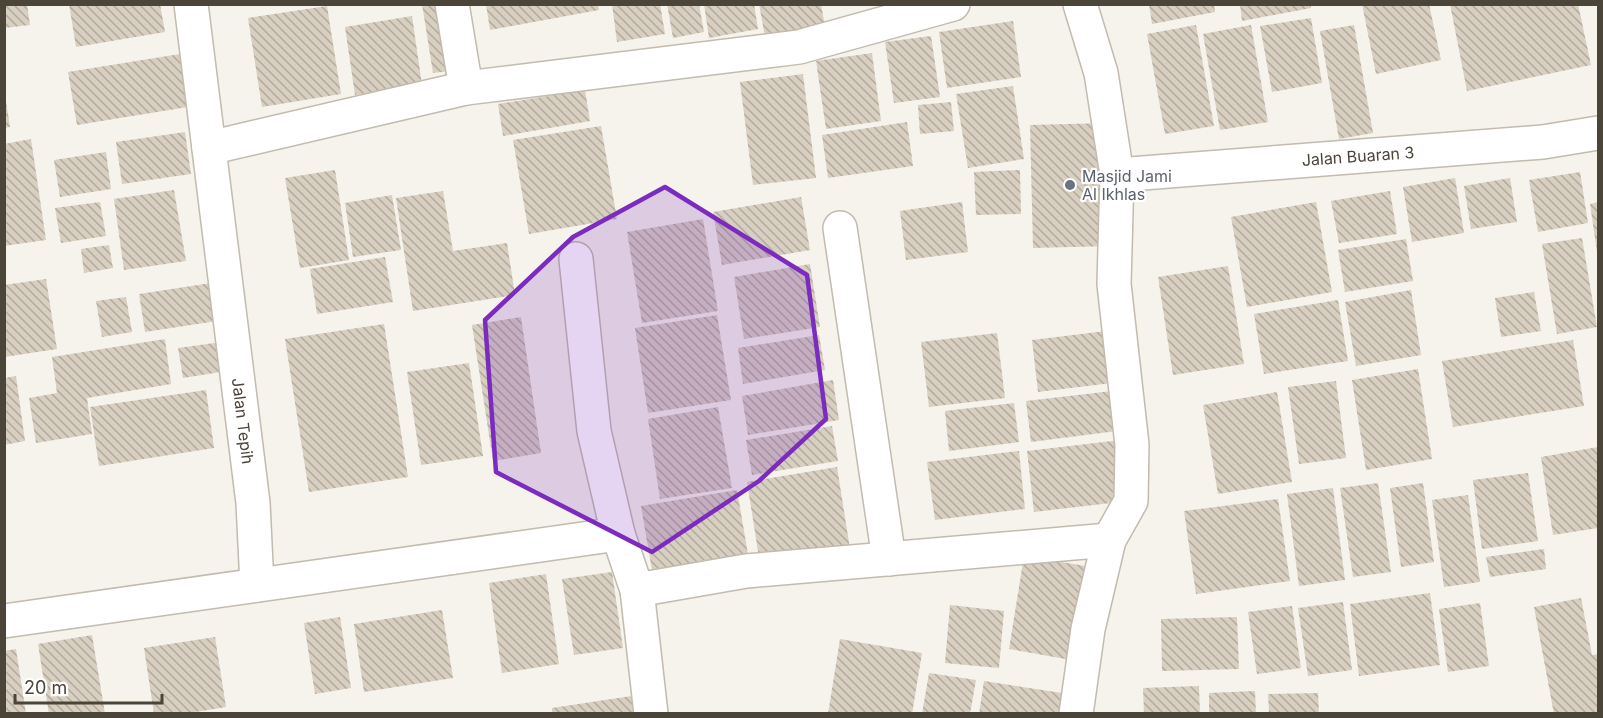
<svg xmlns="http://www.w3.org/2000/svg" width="1603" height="718" viewBox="0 0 1603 718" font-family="Inter,sans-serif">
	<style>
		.building { fill: url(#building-back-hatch) }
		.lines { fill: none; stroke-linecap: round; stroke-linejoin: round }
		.minor-casing { stroke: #c2bbae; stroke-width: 36 }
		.minor { stroke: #fff; stroke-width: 33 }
		.marked { fill: #7b2cbf; fill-opacity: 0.2; stroke: #7b2cbf; stroke-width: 4.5; stroke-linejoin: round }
		.worship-dot { fill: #6b7280; stroke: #fff; stroke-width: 2 }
		.labels { text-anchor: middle; stroke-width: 4.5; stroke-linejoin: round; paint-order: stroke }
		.street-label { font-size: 16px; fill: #4b4439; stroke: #fff }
		.worship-label { font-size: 16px; fill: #5b616d; stroke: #fff; text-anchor: start }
	</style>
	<defs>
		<pattern id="building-back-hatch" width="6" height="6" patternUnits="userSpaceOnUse" patternTransform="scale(1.5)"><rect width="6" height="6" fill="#d8cfc1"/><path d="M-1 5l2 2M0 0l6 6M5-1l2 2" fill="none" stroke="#b1aa9e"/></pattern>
	</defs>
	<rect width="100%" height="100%" fill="#f6f3ec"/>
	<g class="building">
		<path d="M4,4H27L30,25L4,28Z"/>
		<path d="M69,4H160L165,32L76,47Z"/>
		<path d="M422,4H450L460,70L433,73Z"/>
		<path d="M486,4H598L599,10L490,30Z"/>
		<path d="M612,4H660L665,34L617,42Z"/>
		<path d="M667,4H699L704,32L673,38Z"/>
		<path d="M704,4H754L758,29L709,38Z"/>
		<path d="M759,4H821L827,38L767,48Z"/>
		<path d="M1149,4H1214L1215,12L1152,24Z"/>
		<path d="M1240,4H1311V8L1242,21Z"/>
		<path d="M1362,4H1429L1441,60L1376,74Z"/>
		<path d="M1450,4H1578L1591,65L1467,91Z"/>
		<path d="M327,6L341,94L262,107L248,18Z"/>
		<path d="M412,16L422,85L355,95L345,27Z"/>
		<path d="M1311,18L1322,83L1272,92L1260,26Z"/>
		<path d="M1013,21L1021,77L947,88L939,32Z"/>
		<path d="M1196,25L1214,126L1165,134L1147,34Z"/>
		<path d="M1251,25L1268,122L1220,130L1203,34Z"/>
		<path d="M1354,25L1373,133L1339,139L1320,31Z"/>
		<path d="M931,36L940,97L894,103L885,42Z"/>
		<path d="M186,53L194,106L77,125L68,72Z"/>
		<path d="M872,53L881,121L826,129L816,61Z"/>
		<path d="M803,74L816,178L753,185L740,82Z"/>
		<path d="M1013,86L1024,159L968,168L956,94Z"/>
		<path d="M4,88L10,127L4,128Z"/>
		<path d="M585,90L590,121L503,136L498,104Z"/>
		<path d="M951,102L954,131L920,134L918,105Z"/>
		<path d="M907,122L913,166L828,178L822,135Z"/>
		<path d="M1107,123L1111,246L1033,248L1030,125Z"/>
		<path d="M601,126L617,219L529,234L513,140Z"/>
		<path d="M185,132L191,174L122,184L116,142Z"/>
		<path d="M31,139L46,240L4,246V144Z"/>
		<path d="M106,152L111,189L60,197L54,160Z"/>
		<path d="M335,170L349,260L300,268L285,178Z"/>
		<path d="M1020,170L1021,214L976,215L974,172Z"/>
		<path d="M1580,172L1588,223L1538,232L1529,180Z"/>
		<path d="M1455,178L1464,233L1412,242L1403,187Z"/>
		<path d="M1510,178L1517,222L1471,229L1464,186Z"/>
		<path d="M174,190L186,261L124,270L114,199Z"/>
		<path d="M443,191L453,251L507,243L515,295L413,311L396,198Z"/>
		<path d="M1390,191L1397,234L1339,243L1331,201Z"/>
		<path d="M392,195L401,250L353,257L345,203Z"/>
		<path d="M801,197L810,250L722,265L713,212Z"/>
		<path d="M100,202L106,236L61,243L55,208Z"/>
		<path d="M962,202L968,252L906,260L900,211Z"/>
		<path d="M1316,202L1332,292L1247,307L1231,217Z"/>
		<path d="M1598,202V252H1597L1590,204Z"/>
		<path d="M703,219L718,311L642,323L627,232Z"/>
		<path d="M1582,238L1597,327L1557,334L1542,244Z"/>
		<path d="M1406,239L1413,281L1345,292L1338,250Z"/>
		<path d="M109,245L113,268L84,273L81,249Z"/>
		<path d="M385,257L393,302L317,314L310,269Z"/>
		<path d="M810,264L820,327L744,339L734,277Z"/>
		<path d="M1228,266L1244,364L1173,375L1158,277Z"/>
		<path d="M46,279L57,349L4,357V285Z"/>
		<path d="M211,283L217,321L145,332L139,294Z"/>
		<path d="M1411,290L1421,355L1356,366L1345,302Z"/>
		<path d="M1534,292L1541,331L1501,337L1495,298Z"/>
		<path d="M126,297L132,332L102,337L96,301Z"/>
		<path d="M1338,300L1348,361L1264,374L1254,314Z"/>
		<path d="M717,315L731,400L648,413L635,328Z"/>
		<path d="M521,317L541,453L493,461L472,325Z"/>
		<path d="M384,324L408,477L309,492L285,339Z"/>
		<path d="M1106,331L1112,383L1038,392L1032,340Z"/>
		<path d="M997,333L1005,398L929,407L921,342Z"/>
		<path d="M819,335L825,370L743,384L738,348Z"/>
		<path d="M165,339L171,384L87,398L92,434L36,443L29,398L57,393L52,357Z"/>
		<path d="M1573,340L1584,406L1453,427L1442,361Z"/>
		<path d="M229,341L233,370L183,378L178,348Z"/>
		<path d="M469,363L483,456L421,465L407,372Z"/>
		<path d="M1418,369L1432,459L1366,470L1352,380Z"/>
		<path d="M16,376L25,441L4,445V378Z"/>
		<path d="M833,380L839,420L748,435L742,396Z"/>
		<path d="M1336,381L1346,458L1299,464L1288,387Z"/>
		<path d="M206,390L214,448L99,466L90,407Z"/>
		<path d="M1112,391L1117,431L1031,442L1026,401Z"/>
		<path d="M1277,392L1292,482L1218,494L1203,405Z"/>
		<path d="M1014,403L1019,442L949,451L945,411Z"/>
		<path d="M718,407L732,488L660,499L648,419Z"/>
		<path d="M832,426L838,461L752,475L746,440Z"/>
		<path d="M1121,440L1128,501L1034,512L1027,451Z"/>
		<path d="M1598,447V528L1553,535L1541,457Z"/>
		<path d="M1019,451L1025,509L935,520L927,462Z"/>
		<path d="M837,467L851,555L761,570L747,482Z"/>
		<path d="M1528,473L1538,541L1482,549L1473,480Z"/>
		<path d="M1378,483L1391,572L1353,577L1340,488Z"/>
		<path d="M1423,483L1434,562L1401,567L1390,488Z"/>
		<path d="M1333,488L1345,580L1299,586L1287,494Z"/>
		<path d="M737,490L750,566L654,582L641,506Z"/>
		<path d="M1468,495L1480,582L1444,587L1432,500Z"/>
		<path d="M1278,499L1290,581L1196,594L1184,511Z"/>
		<path d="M1544,549L1546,569L1490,577L1486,557Z"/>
		<path d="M1024,556L1092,567L1077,661L1009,649Z"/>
		<path d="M612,572L623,648L574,655L562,579Z"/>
		<path d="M546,574L559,664L502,673L489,583Z"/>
		<path d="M1430,593L1440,665L1359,676L1350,604Z"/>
		<path d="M1581,598L1592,655L1598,654V714H1554L1534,607Z"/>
		<path d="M1343,602L1352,670L1308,676L1298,608Z"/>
		<path d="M1480,603L1489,666L1448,672L1439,609Z"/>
		<path d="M950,605L1004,611L999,668L945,663Z"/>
		<path d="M1292,606L1301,668L1257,674L1248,612Z"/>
		<path d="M442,610L453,678L364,692L354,624Z"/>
		<path d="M340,617L351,688L315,694L304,623Z"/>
		<path d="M1237,617L1239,669L1162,671L1161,619Z"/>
		<path d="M92,635L105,714H49L38,644Z"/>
		<path d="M215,637L226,707L183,714H154L144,648Z"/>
		<path d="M840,639L922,653L912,714H828Z"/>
		<path d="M16,649L26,714H4V651Z"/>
		<path d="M929,673L976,680L970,714H922Z"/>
		<path d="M984,681L1062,693L1059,714H979Z"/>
		<path d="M1199,686L1200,714H1144L1143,688Z"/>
		<path d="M1255,691L1256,714H1209V693Z"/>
		<path d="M1318,693L1319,714H1269L1268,694Z"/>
		<path d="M638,695L640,714H552V708Z"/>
	</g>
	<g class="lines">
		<g class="minor-casing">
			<g id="minor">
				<path d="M191,4L253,503L257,585"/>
				<path d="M452,4L466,88"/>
				<path d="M209,148L466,88L799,47L953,4"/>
				<path d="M1117,175L1543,142L1598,133"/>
				<path d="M840,228L889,559"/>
				<path d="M576,259L594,431L618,534L637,590L651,714"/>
				<path d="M637,590L746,571L1109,540"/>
				<path d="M4,621L618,534"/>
				<path d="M1076,714L1088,629L1109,540L1131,501L1132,445L1114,284L1117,175L1101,73L1080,4"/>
			</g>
		</g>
		<use href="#minor" class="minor"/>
	</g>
	<path class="marked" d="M665,187L807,275L826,419L759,481L652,552L496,472L485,320L573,237Z"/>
	<circle class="worship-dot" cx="1070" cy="185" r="6"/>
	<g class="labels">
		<g class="street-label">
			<text transform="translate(1358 156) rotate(-4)" y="6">Jalan Buaran 3</text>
			<text transform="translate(243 421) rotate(83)" y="6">Jalan Tepih</text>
		</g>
		<g class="worship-label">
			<text x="1082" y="182">Masjid Jami<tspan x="1082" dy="18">Al Ikhlas</tspan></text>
		</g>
	</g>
	<rect width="1603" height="718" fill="none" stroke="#4b4439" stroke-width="12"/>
	<path d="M15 694v9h147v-9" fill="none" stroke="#4b4439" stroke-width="3"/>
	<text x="24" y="694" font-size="18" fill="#4b4439" stroke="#ffffff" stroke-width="4.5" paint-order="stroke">20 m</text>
</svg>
